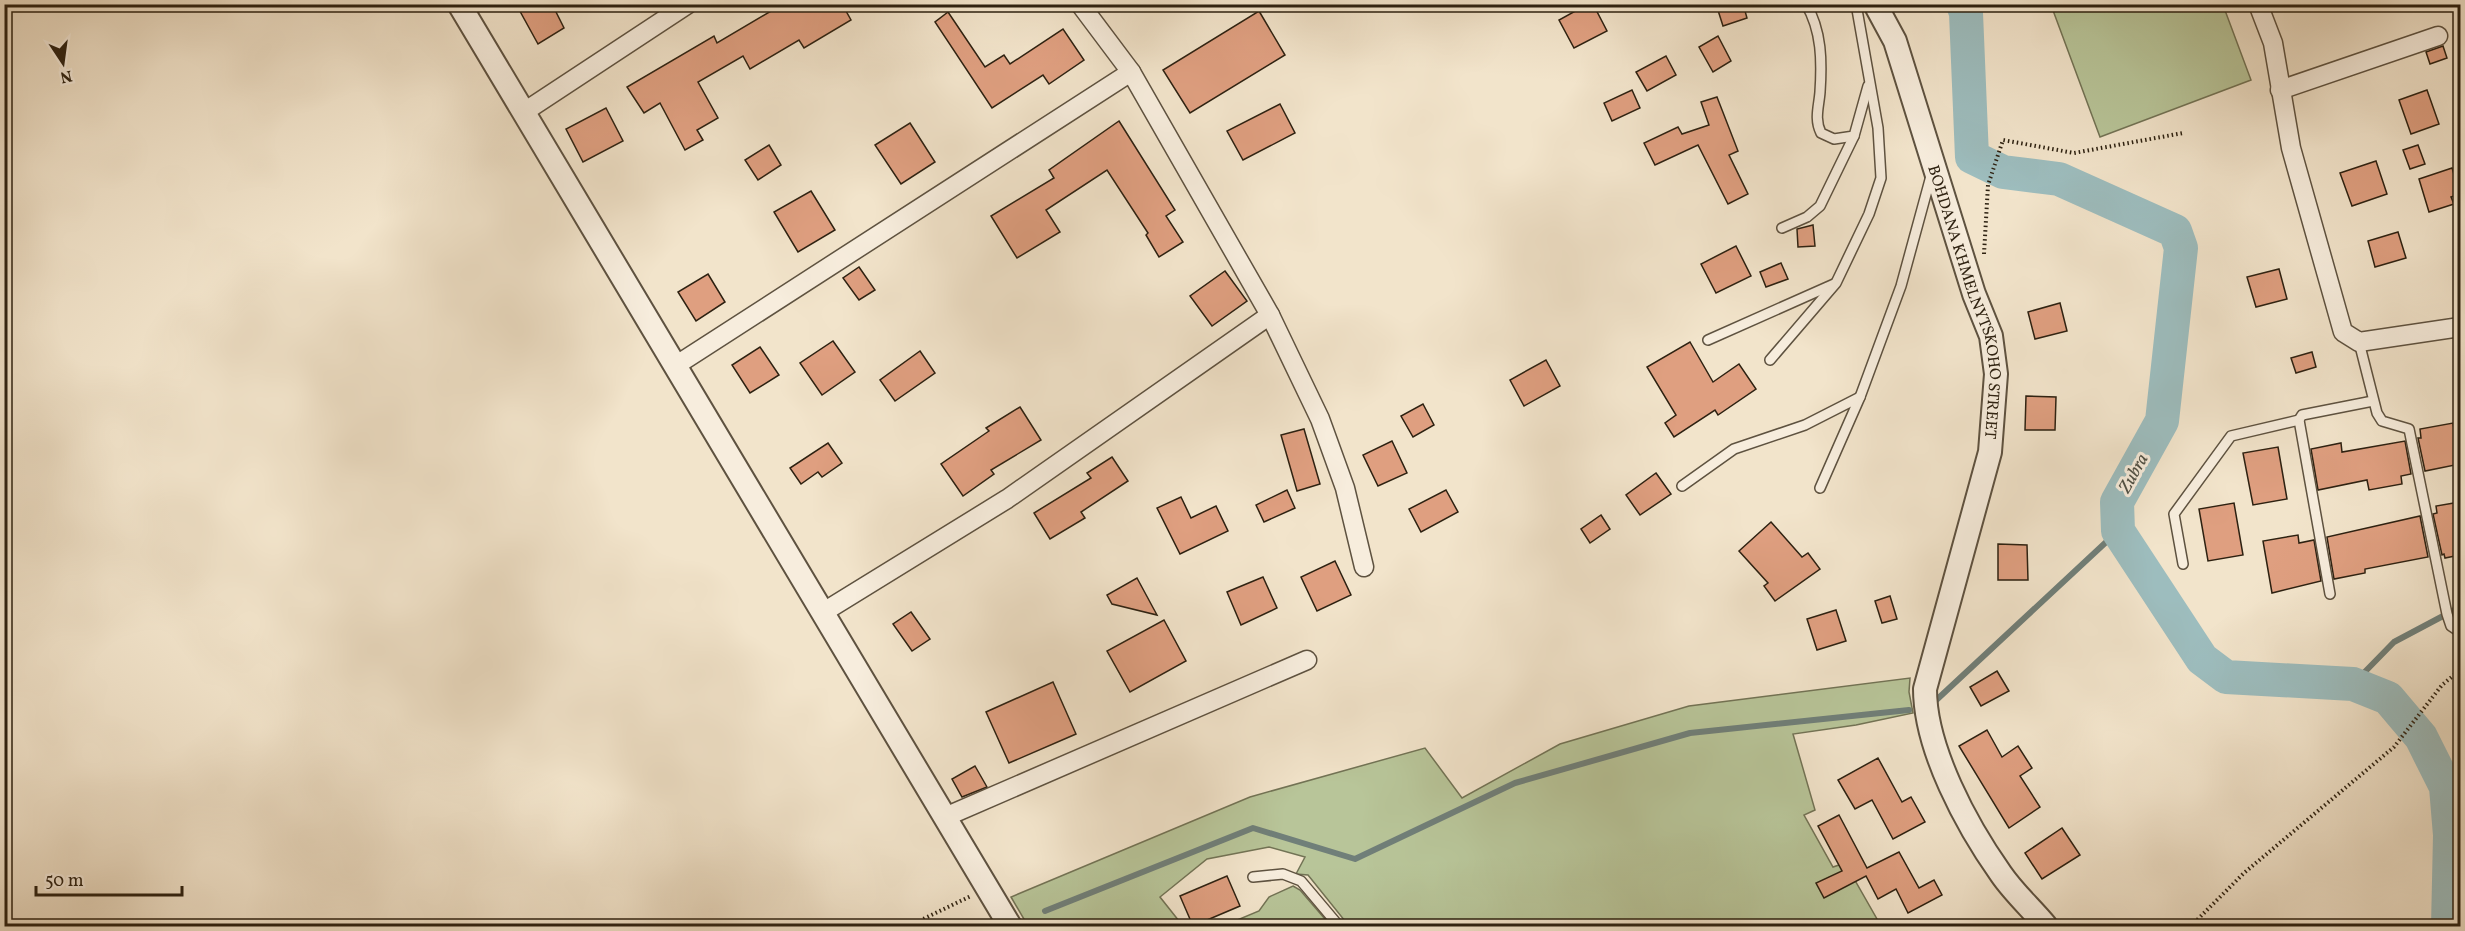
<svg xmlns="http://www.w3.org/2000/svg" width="2465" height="931" viewBox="0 0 2465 931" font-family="Vollkorn,serif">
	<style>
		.green { fill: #b8c599; stroke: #727355; stroke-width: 1.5 }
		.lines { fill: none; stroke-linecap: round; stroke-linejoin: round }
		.stream { stroke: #707f79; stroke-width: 6 }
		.river { stroke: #9dbdbe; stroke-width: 34 }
		.building { fill: #df9f80; stroke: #2d2111; stroke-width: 1.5 }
		.service-casing { stroke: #5e5240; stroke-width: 12 }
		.minor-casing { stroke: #5e5240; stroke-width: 21 }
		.tertiary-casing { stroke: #5e5240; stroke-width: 26 }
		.path { stroke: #2d2111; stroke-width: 4; stroke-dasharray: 1.5 3; stroke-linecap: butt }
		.service { stroke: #f7eddd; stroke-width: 9 }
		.minor { stroke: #f7eddd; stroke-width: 18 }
		.tertiary { stroke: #f7eddd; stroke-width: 22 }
		.labels { text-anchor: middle; stroke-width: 6; stroke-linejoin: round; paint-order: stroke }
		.street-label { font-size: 16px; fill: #2d2111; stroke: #f7eddd }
		.water-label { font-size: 18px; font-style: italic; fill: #4f5045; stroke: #f7eddd }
	</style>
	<rect width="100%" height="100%" fill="#f2e4cb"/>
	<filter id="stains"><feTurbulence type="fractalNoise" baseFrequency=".00333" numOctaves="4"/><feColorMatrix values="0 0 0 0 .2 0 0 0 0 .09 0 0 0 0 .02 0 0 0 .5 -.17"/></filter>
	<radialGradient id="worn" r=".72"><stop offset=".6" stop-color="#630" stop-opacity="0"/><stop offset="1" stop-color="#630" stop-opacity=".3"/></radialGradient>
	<g class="green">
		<path d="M2051,5H2223L2251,80L2100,137Z"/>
		<path d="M1910,678L1909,692L1913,713L1856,725L1793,734L1815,810L1804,815L1833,867L1845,863L1881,926H1349L1308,875L1296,874L1305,857L1269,847L1207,859L1160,897L1183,926H1028L1011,897L1250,797L1425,748L1462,798L1560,744L1689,706Z"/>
		<path d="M1293,886L1300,890L1331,926H1223L1259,911L1269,897Z"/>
	</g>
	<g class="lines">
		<g class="stream">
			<path d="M2353,684L2394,642L2460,607"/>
			<path d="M1931,705L2118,531"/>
			<path d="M1045,911L1253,828L1355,859L1515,783L1690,733L1909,710"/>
		</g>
		<path class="river" d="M1963,4L1966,13L1972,157L2003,172L2059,179L2175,231L2181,248L2162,421L2117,502L2118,531L2202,659L2226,677L2353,684L2388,698L2421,737L2446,787L2450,835L2448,926"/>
	</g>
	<g class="building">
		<path d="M516,4H552L564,28L538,44Z"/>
		<path d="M783,4H842L851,20L804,48L799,40L750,69L743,56L698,82L718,118L697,130L703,140L685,150L660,103L644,113L627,87L714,36L717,43Z"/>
		<path d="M1588,4H1593L1607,31L1574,48L1559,20Z"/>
		<path d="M1716,4H1743L1747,18L1723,26Z"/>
		<path d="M1259,11L1285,55L1190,113L1163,70Z"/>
		<path d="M948,12L985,67L1004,55L1010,64L1063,29L1084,60L1049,84L1043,75L992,108L935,22Z"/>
		<path d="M1718,36L1731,61L1713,72L1699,47Z"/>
		<path d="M2443,46L2447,58L2430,64L2426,52Z"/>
		<path d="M1666,56L1676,75L1647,91L1636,72Z"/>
		<path d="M1632,90L1640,108L1612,121L1604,103Z"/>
		<path d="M2427,90L2439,124L2411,134L2399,100Z"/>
		<path d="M1717,97L1738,151L1729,155L1748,194L1728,204L1698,145L1655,165L1644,143L1678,127L1682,134L1709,125L1701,102Z"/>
		<path d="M1280,104L1295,133L1243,160L1227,131Z"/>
		<path d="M606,108L623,141L583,162L566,129Z"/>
		<path d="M1119,121L1175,210L1166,216L1183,242L1159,257L1146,235L1148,233L1107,170L1046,210L1060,232L1017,258L991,216L1054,178L1049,170Z"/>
		<path d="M910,123L935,162L901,184L875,145Z"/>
		<path d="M769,145L781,165L758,180L745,160Z"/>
		<path d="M2418,145L2425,164L2410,169L2403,150Z"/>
		<path d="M2376,161L2387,194L2352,206L2340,173Z"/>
		<path d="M2452,168L2460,194L2451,197L2454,204L2429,212L2419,179Z"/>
		<path d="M811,191L835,230L798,252L774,212Z"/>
		<path d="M1813,225L1815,246L1798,247L1797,229Z"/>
		<path d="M2398,232L2406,258L2375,267L2368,241Z"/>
		<path d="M1736,246L1751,276L1716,293L1701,264Z"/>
		<path d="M1781,263L1788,279L1766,287L1760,272Z"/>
		<path d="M859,267L875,290L859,300L843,278Z"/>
		<path d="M2279,269L2287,299L2256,307L2247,277Z"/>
		<path d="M1225,271L1247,301L1212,326L1190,296Z"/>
		<path d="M708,274L725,302L696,321L678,292Z"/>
		<path d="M2060,303L2067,331L2035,339L2028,312Z"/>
		<path d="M833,341L855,372L822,395L800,363Z"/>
		<path d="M1690,342L1713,382L1739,364L1756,389L1718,415L1715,410L1674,437L1665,423L1676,415L1647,367Z"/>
		<path d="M760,347L779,375L750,393L732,365Z"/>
		<path d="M920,351L935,373L895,401L880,380Z"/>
		<path d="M2312,352L2316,367L2296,373L2291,358Z"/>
		<path d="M1546,360L1560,386L1524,406L1510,380Z"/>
		<path d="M2026,396L2056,397L2055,430H2025Z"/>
		<path d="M1423,404L1434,425L1413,437L1401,416Z"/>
		<path d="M1020,407L1041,440L991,470L994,474L963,496L941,464L989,431L986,428Z"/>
		<path d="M2453,423L2460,464L2425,471L2418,438H2421L2420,429Z"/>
		<path d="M1304,429L1320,484L1297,491L1281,435Z"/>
		<path d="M1392,441L1407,473L1378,486L1363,455Z"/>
		<path d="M2405,441L2411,474L2401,476L2402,484L2369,490L2367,480L2318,490L2311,449L2341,443L2342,452Z"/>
		<path d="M828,443L842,463L822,477L818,472L801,484L790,468Z"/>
		<path d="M2278,447L2287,499L2253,505L2243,453Z"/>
		<path d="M1112,457L1128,481L1081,512L1085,518L1050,539L1034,513L1091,478L1087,473Z"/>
		<path d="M1656,473L1671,494L1640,515L1626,495Z"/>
		<path d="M1287,490L1295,508L1264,522L1256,505Z"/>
		<path d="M1446,490L1458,512L1421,532L1409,509Z"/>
		<path d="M1181,497L1191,518L1216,506L1228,531L1180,554L1157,508Z"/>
		<path d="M2460,502V555L2445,558L2444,554L2442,555L2433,514L2437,513L2436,506Z"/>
		<path d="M2234,503L2243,555L2208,561L2199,509Z"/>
		<path d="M1601,515L1610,529L1590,543L1581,529Z"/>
		<path d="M2420,516L2428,557L2365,569V573L2334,579L2327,537Z"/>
		<path d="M1771,522L1802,557L1808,553L1820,569L1775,601L1764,586L1768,583L1739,551Z"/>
		<path d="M2298,535L2299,543L2314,540L2321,581L2272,593L2263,541Z"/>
		<path d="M1998,544L2027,545L2028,580H1998Z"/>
		<path d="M1335,561L1351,595L1317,611L1301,577Z"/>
		<path d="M1263,577L1277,608L1241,625L1227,592Z"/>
		<path d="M1137,578L1157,615L1112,604L1107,595Z"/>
		<path d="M1890,596L1897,619L1882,623L1875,601Z"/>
		<path d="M1836,610L1846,641L1817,650L1807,619Z"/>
		<path d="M911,612L930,639L912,651L893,624Z"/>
		<path d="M1164,620L1186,661L1130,692L1107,651Z"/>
		<path d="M1997,671L2009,691L1981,706L1970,687Z"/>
		<path d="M1053,682L1076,734L1009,763L986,712Z"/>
		<path d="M1987,730L2002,757L2018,746L2032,768L2020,776L2040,807L2009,828L1959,746Z"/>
		<path d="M1878,758L1902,802L1911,797L1925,822L1893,839L1872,800L1855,809L1838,780Z"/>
		<path d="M975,766L987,787L962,797L952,779Z"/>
		<path d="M1839,815L1867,868L1899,852L1919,888L1934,880L1942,895L1908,913L1896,889L1878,899L1866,876L1824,898L1816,883L1842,871L1818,826Z"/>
		<path d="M2062,828L2080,855L2042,879L2025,853Z"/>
		<path d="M1227,876L1240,906L1193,926L1180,896Z"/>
	</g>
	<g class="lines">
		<g class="service-casing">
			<g id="service">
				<path d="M1806,4C1822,31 1822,62 1820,92C1819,106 1814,119 1821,133L1834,139L1854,136L1868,86"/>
				<path d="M1782,228L1807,217L1820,206L1854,136"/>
				<path d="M1708,340L1834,284"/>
				<path d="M2359,342L2377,413L2382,421L2409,429L2447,614L2451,626L2460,632"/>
				<path d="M1770,360L1836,283L1869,214L1881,178L1878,128L1856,4"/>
				<path d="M1682,486L1734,449L1805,425L1860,397"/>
				<path d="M1820,488L1860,397L1901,286L1931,176"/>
				<path d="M2183,564L2174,514L2231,436L2299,420"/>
				<path d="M2330,594L2299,420L2302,415L2373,401"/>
				<path d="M1253,877L1283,874L1301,881L1339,926"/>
			</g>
		</g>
		<g class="minor-casing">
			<g id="minor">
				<path d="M1080,4L1131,72L1270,315L1320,419L1345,488L1364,567"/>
				<path d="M2258,4L2273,43L2291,148L2343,332L2359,342L2460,327"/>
				<path d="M2280,90L2438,36"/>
				<path d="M524,112L688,4"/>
				<path d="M675,366L1131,72"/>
				<path d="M822,613L1007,499L1270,315"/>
				<path d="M945,817L1307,660"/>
			</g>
		</g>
		<g class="tertiary-casing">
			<g id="tertiary">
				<path d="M459,4L1010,926"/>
				<path id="s1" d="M1875,4L1895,41L1974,294L1991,336L1996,374L1990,452L1925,689C1925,749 1967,826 2001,874C2014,893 2032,909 2046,926"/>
			</g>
		</g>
		<g class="path">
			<path d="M1984,254L1988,185L2003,140L2074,153L2183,133"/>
			<path d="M919,926L921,920L971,896"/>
			<path d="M2191,926L2244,873L2394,747L2442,685L2460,670"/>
		</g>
		<use href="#service" class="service"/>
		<use href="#minor" class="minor"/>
		<use href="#tertiary" class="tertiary"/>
	</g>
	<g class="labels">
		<g class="street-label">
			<text dy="6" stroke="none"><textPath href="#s1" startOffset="314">BOHDANA KHMELNYTSKOHO STREET</textPath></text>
		</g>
		<g class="water-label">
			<text transform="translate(2133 473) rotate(-61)" y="6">Zubra</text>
		</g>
	</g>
	<rect width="2465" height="931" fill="none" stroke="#f2e4cb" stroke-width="24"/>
	<rect x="6" y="6" width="2453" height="919" fill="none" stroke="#2d2111" stroke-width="3"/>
	<rect x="12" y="12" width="2441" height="907" fill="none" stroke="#2d2111" stroke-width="1.5"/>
	<g transform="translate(63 63) rotate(167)" stroke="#f7eddd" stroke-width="4.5" paint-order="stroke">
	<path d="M0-4.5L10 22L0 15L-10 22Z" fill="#2d2111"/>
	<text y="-9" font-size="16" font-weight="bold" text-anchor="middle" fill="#2d2111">N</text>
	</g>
	<path d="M36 886v9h146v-9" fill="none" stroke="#2d2111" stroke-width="3"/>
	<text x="45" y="886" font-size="18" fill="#2d2111" stroke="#f7eddd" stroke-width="4.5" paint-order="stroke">50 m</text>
	<rect width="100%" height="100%" filter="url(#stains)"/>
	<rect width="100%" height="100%" fill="url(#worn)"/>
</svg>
